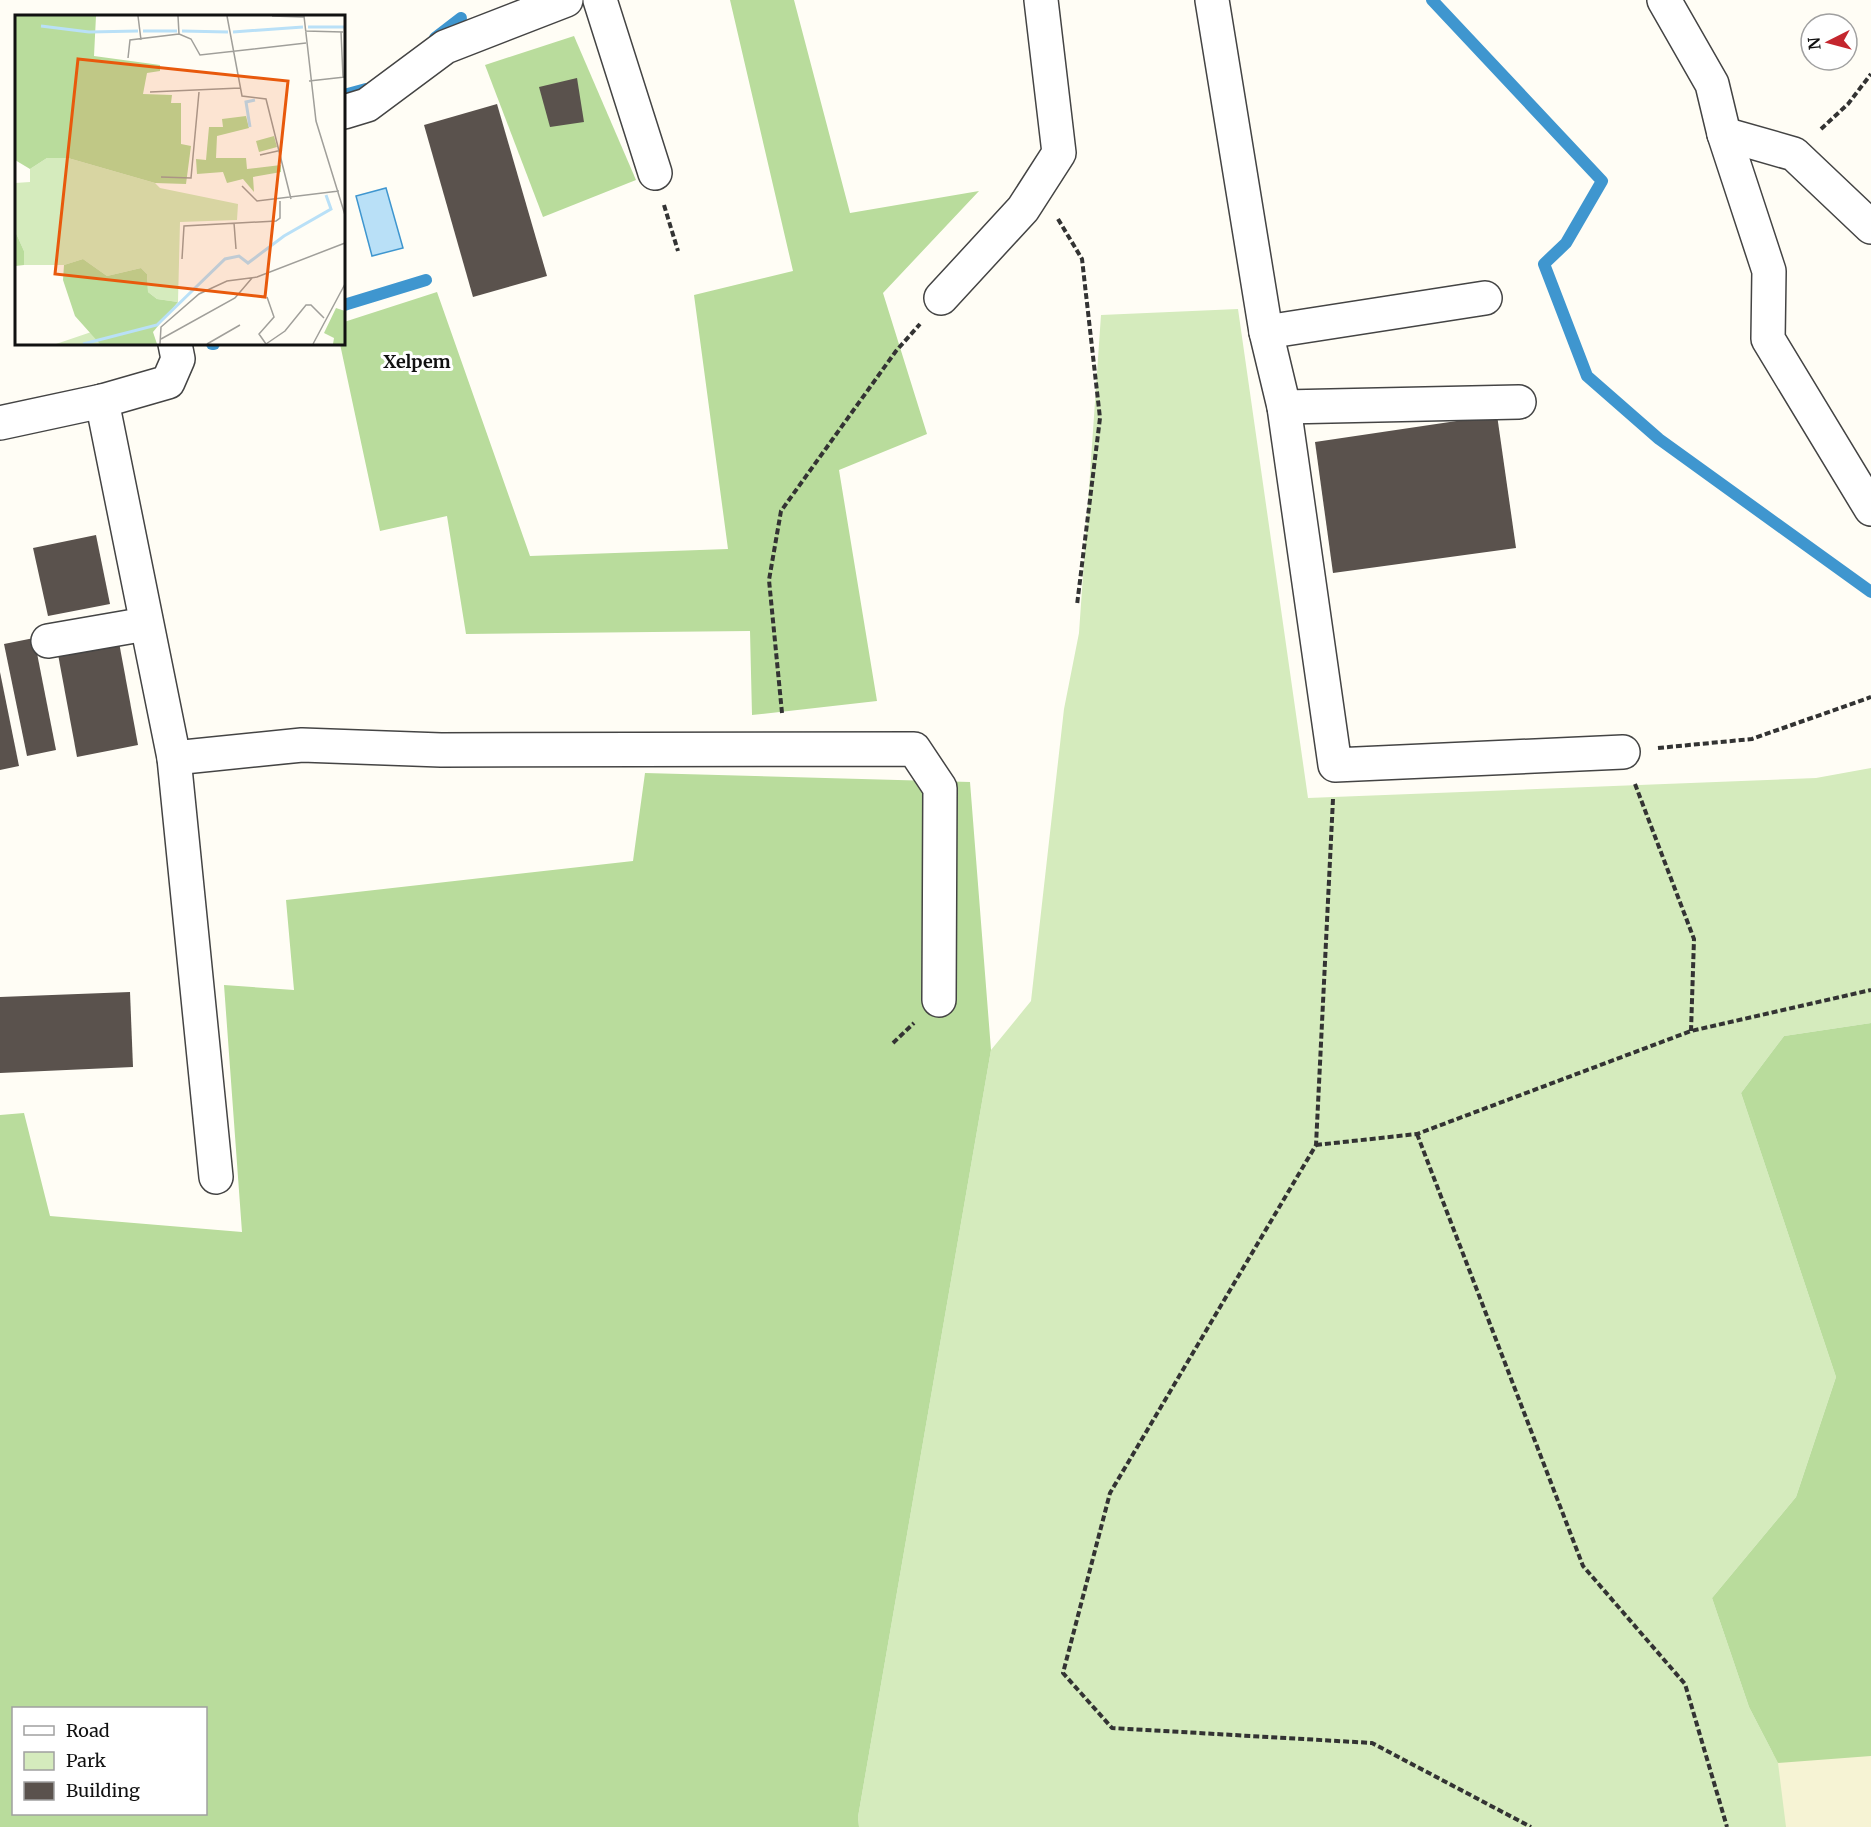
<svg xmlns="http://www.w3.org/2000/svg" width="1871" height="1827" viewBox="0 0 1871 1827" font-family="Merriweather,serif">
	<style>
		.farmland { fill: #f6f3d4 }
		.green { fill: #d5ebbd }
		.forest { fill: #b9dc9c; fill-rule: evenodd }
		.water { fill: #b9e0f7; stroke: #3f96cf; stroke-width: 1.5 }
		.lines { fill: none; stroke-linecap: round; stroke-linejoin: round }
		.stream { stroke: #3f96cf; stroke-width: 12 }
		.building { fill: #5a524d }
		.minor-casing { stroke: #444; stroke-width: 36 }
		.path { stroke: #333; stroke-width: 4; stroke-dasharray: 6 3; stroke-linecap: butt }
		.minor { stroke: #fff; stroke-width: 33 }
		.labels { text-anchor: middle; stroke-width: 6; stroke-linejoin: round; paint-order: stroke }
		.neighbourhood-label { font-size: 18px; font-weight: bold; fill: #111; stroke: #fff }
		.inset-river { fill: none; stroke: #b9e0f7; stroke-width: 3 }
		.inset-road { fill: none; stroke: #a09f9a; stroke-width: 1.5 }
		.view { fill: #e8590c; fill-opacity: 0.15; stroke: #e8590c; stroke-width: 3 }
		.inset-edge { fill: none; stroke: #111; stroke-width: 3 }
	</style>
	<rect width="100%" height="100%" fill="#fffdf5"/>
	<path class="farmland" d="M1871,1702V1827H1765L1766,1757Z"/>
	<path class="green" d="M1238,309L1308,798L1816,778L1871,768V1023L1784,1036L1741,1093L1836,1377L1796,1497L1712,1598L1749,1707L1778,1763L1786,1827H859L858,1817L991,1050L1031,1001L1064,709L1079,633L1101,315Z"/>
	<g class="forest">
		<path d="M730,0H794L850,213L979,191L883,293L927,434L839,470L877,701L752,715L750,631L466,634L447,516L380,531L340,344H344V322L437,292L530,556L728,549L694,295L793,271Z"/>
		<path d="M574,36L636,180L543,217L485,65Z"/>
		<path d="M645,773L970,782L991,1050L858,1817L859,1827H0V1115L24,1113L50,1216L242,1232L224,985L294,990L286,900L633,861ZM14,1708H206V1814H14Z"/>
		<path d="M1871,1023V1756L1778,1763L1749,1707L1712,1598L1796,1497L1836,1377L1741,1093L1784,1036Z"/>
	</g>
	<path class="water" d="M386,188L403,248L372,256L356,196Z"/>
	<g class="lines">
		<g class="stream">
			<path d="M1432,0L1602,181L1566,243L1544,264L1587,376L1659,439L1871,592"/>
			<path d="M435,38L461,18"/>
			<path d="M344,95L366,89"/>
			<path d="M344,305L426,280"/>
			<path d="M212,344H214"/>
		</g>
	</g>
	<g class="building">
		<path d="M577,78L584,122L550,127L539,87Z"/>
		<path d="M497,104L547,276L473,297L424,125Z"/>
		<path d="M1497,415L1516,548L1333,573L1315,442Z"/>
		<path d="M96,535L110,604L48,616L33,548Z"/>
		<path d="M118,637L138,745L77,757L57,649Z"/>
		<path d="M34,638L56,750L27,756L4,644Z"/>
		<path d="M0,672L19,766L0,770Z"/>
		<path d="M130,992L133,1067L0,1073V997Z"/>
	</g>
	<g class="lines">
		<g class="minor-casing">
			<g id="minor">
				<path d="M600,0L655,173"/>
				<path d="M1212,0L1266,332L1284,407L1335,765L1623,752"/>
				<path d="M1664,0L1712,84L1724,134L1769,271L1768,339L1871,509"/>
				<path d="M344,112L367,105L445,47L566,0"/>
				<path d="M1724,134L1794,154L1871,227"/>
				<path d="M941,298L1023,209L1059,153L1041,0"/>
				<path d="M1266,332L1485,298"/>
				<path d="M102,401L174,758L216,1177"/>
				<path d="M1284,407L1519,402"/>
				<path d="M0,423L102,401L168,382L178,359L175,344"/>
				<path d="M48,641L146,624"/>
				<path d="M174,758L302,745L441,750L914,749L940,788L939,1000"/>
			</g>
		</g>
		<g class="path">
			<path d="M1821,129L1848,104L1871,74"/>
			<path d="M664,205L678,251"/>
			<path d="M1058,219L1082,259L1100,418L1077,605"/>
			<path d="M782,713L769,580L781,511L896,351L920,324"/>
			<path d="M1658,748L1752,739L1871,697"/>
			<path d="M1635,784L1694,939L1691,1031"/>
			<path d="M1333,799L1316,1145L1110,1493L1063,1673L1112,1728L1372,1743L1531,1827"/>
			<path d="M893,1043L914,1023"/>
			<path d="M1417,1134L1583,1566L1685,1684L1727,1827"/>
			<path d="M1316,1145L1417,1134L1691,1031L1871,990"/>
		</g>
		<use href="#minor" class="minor"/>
	</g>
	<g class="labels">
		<g class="neighbourhood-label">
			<text x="417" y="368">Xelpem</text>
		</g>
	</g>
	<g transform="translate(15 15)">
		<rect width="330" height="330" fill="#fffdf5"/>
		<path d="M32,143H53L140,168L145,173L223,189L222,205L165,207L163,287L142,284L133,277L132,259L126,253L92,261L68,244L49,250H9V236L0,216V168L15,167V154ZM91,312L101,329H41Z" fill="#d5ebbd"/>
		<path d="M0,1H81L79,41L145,50V56L132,58L128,79L157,80L156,88H166V129L176,131L171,169L140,168L53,143H32L15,154L0,145ZM231,101L234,113L202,121L201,143H231L232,154L266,150V157L238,162L239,177L228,164L212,168L208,157L182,159L181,144L191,145L194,112H208L207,104ZM259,121L262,132L244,137L241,126ZM0,216L9,236V250L0,251ZM68,244L92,261L126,253L132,259L133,277L142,284L163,287L138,317L142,329H85L60,301L48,265L49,250ZM321,293L330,296V329H318L319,323L309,318Z" fill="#b9dc9c"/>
		<path class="inset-river" d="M26,11L74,17L123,16M293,12H330M128,16H162M167,16L213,17M218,17L288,12M235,112L231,87L240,85M68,329L142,310L210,244L224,241L233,248L269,221L316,194L311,180"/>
		<path class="inset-road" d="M123,1L126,25M163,1L164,19L176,24L185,40L291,28M212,1L227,81L251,84L276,184M257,1L289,2M289,1L301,106L330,200M290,16L328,17M326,17L328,62M113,43L115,25L164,19M294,66L330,62M135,77L225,73M245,140L267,135M146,162L176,163L184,77M227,171L242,186L324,176M219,208L221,234M167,244L169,211L261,206L265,203V186M146,324L220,283L237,263M145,329L146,312L184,279L212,266L242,262L330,228M192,329L225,310M251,329L270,316L291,290H296L309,303M251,329L244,319L259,302L252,282M298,329L330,269"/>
		<path class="view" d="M63,44L273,66L250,282L40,259Z"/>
		<rect width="330" height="330" class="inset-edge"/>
	</g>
	<rect x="12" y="1707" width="195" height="108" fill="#ffffff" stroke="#a0a0a0" stroke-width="1.5"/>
	<rect x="24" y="1726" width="30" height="9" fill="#ffffff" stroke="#a0a0a0" stroke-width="1.5"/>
	<text x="66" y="1737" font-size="18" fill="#111111">Road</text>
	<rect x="24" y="1752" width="30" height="18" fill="#d5ebbd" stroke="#a0a0a0" stroke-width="1.5"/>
	<text x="66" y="1767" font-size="18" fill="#111111">Park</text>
	<rect x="24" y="1782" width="30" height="18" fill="#5a524d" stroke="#a0a0a0" stroke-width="1.5"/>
	<text x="66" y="1797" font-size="18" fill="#111111">Building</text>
	<g transform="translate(1829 42) rotate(264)"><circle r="28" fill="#ffffff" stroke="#a0a0a0" stroke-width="1.5"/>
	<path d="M0-4.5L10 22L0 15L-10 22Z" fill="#c4262e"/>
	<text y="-9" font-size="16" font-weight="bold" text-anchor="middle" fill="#111111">N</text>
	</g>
</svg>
